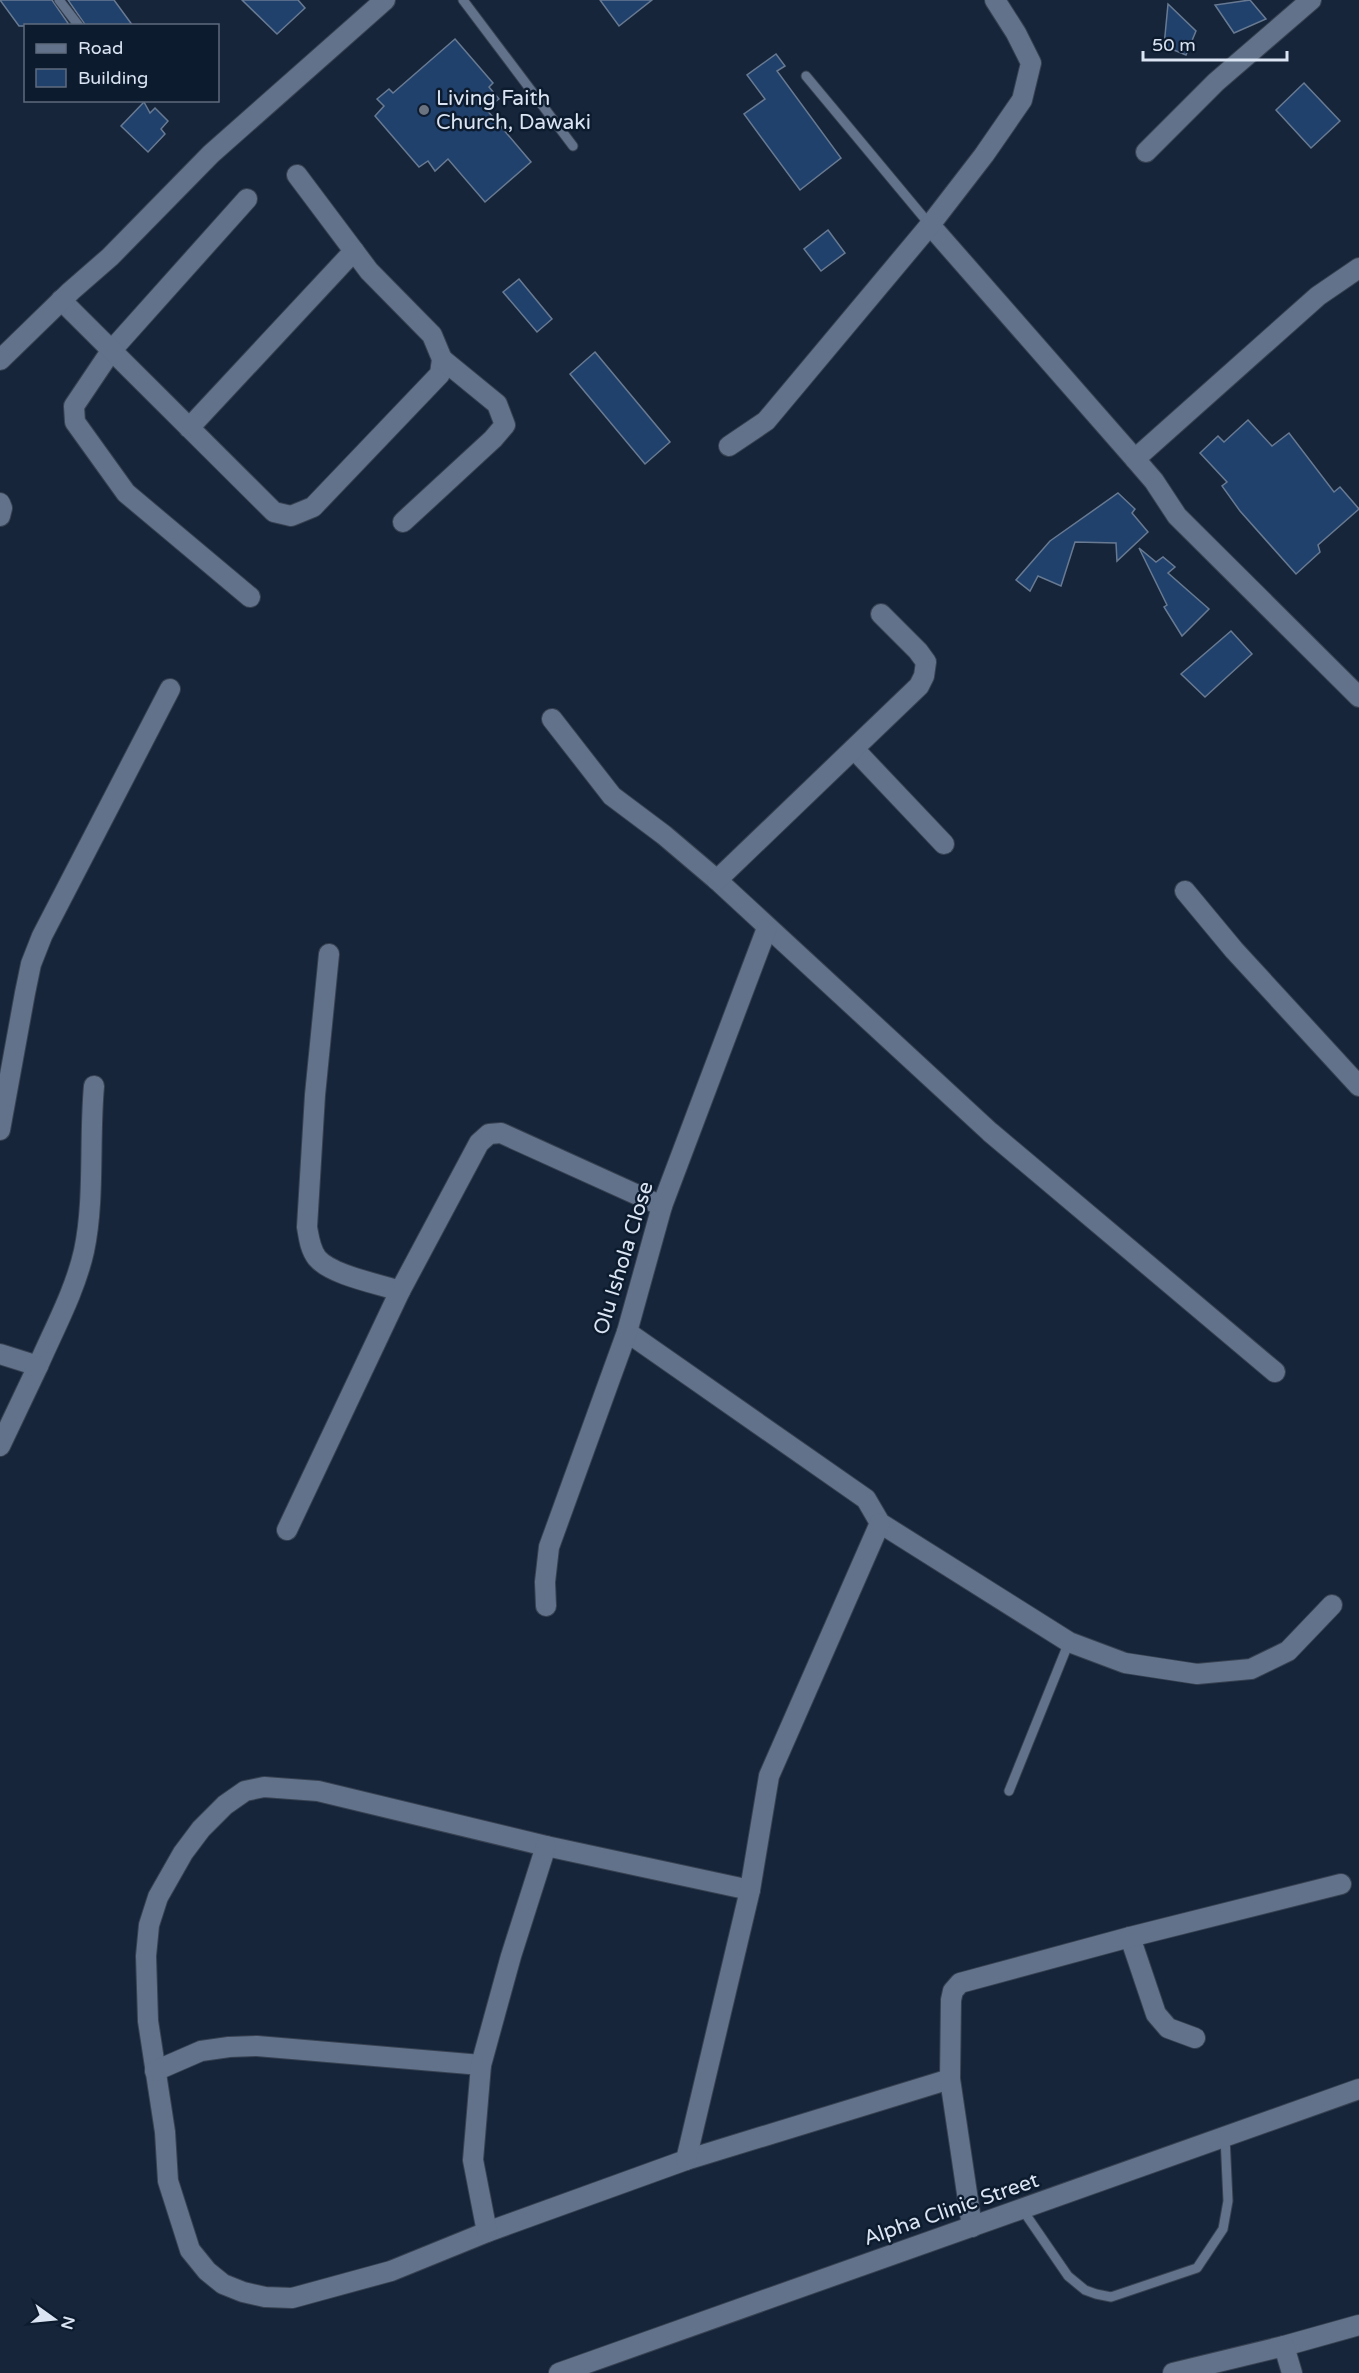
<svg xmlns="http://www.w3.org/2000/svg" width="1359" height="2373" viewBox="0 0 1359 2373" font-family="'Varela Round',sans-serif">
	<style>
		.building { fill: #21416d; stroke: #687a92; stroke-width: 1.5 }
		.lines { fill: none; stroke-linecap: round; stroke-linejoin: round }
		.service-casing { stroke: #374152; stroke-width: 11 }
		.minor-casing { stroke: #374152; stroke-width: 22 }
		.service { stroke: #61728a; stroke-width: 9 }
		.minor { stroke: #61728a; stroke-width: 20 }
		.worship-dot { fill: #6b7280; stroke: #0d1b2f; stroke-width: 2 }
		.labels { text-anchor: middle; stroke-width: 5; stroke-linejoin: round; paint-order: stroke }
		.poi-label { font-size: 21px; fill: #dae4f2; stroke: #0d1b2f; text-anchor: start }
		.street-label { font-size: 21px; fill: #dae4f2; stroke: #0d1b2f }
	</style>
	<rect width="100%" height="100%" fill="#162539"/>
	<g class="building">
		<path d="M0,0H52L70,26H19Z"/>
		<path d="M68,0H114L133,26H86Z"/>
		<path d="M242,0H298L305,8L277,34Z"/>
		<path d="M600,0H652L619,26Z"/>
		<path d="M1250,0L1266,19L1234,33L1215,5Z"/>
		<path d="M1168,4L1196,31L1186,55L1164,46Z"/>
		<path d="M455,39L493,83L489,87L499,99L486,109L531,162L485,202L448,159L435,171L428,161L419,167L375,116L384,106L377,99L389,89L393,93Z"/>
		<path d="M776,54L785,66L777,71L841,158L800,190L744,114L765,99L747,75Z"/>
		<path d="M1304,83L1340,121L1311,148L1276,110Z"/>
		<path d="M144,102L150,113L155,108L168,121L161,129L165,134L148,152L121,126Z"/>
		<path d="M828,230L845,253L821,271L804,249Z"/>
		<path d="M519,279L552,319L537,332L503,292Z"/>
		<path d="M595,352L670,442L645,464L570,374Z"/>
		<path d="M1248,420L1272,446L1289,433L1334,492L1340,487L1359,509L1318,545L1320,552L1296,574L1240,511L1222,486L1227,482L1200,453L1218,436L1224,442Z"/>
		<path d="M1118,493L1135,509L1132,513L1148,532L1117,561L1116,543L1075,542L1061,586L1038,576L1030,591L1016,580L1050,541Z"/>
		<path d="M1139,548L1156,562L1163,557L1175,567L1168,573L1209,609L1182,636L1164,607L1167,605Z"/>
		<path d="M1231,631L1252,654L1205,697L1181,674Z"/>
	</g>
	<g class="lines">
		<g class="service-casing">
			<g id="service">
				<path d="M59,0L79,26"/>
				<path d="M463,0L573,146"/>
				<path d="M806,76L930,225"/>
				<path d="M1009,1791L1069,1642"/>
				<path d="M1022,2209L1068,2276L1085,2290L1096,2294L1111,2297L1197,2268L1223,2229L1228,2201L1225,2137"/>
			</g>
		</g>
		<g class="minor-casing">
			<g id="minor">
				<path d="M1146,152L1216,82L1311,0"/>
				<path d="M297,175L354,251"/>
				<path d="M247,199L111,351L74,406L75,422L126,493L250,597"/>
				<path d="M930,225L1135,459"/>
				<path d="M1359,268L1318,296L1135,459L1154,481L1177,516L1359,697"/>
				<path d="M61,300L274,512L291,516L313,507L440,374L442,359L432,335L369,271L354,251L189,428"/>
				<path d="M0,360L71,291L110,257L211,154L385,0"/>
				<path d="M729,446L766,421L930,225L984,155L1022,100L1031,63L1016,33L995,0"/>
				<path d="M0,503L2,508L0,516"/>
				<path d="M403,522L493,439L505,425L497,404L442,359"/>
				<path d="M552,719L612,796L664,835L717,880L990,1132L1275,1372"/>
				<path d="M854,749L944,844"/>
				<path d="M717,880L919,686L924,676L926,662L918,651L881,614"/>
				<path d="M1185,891L1234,950L1359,1086"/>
				<path d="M329,954L315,1095L307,1227C309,1238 310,1249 317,1258C331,1275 379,1284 400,1291"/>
				<path d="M0,1130L25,993L31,964L42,936L170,689"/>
				<path d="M627,1332L866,1499L880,1523L1069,1642L1125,1663L1197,1674L1251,1669L1288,1651L1332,1605"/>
				<path d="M0,1354L38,1366C54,1329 75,1291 84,1251C95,1199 89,1140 94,1086"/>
				<path d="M0,1446L38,1366"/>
				<path d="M287,1530L400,1291L479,1143L489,1134L501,1133L662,1206"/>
				<path d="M546,1606L545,1582L549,1547L627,1332L662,1206L767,928"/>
				<path d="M750,1890L546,1846L318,1791L264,1787L245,1791L225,1805L201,1829L183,1853L158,1897L149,1925L146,1956L148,2021L165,2132L168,2181L190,2250L207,2271L223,2284L243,2292L265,2297L292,2298L391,2271L487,2232L686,2160L950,2079"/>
				<path d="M1130,1937L1156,2014L1168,2028L1195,2038"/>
				<path d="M155,2071L201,2051L229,2047L257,2046L481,2065"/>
				<path d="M686,2160L750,1890L769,1776L880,1523"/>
				<path d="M972,2227L950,2079L951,2000L953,1991L960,1983L1130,1937L1341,1884"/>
				<path d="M487,2232L473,2160L481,2065L511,1956L546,1846"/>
				<path d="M1284,2346L1359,2325"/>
				<path d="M559,2373L1359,2089"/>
				<path d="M1173,2373L1284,2346L1292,2373"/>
			</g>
		</g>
		<use href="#service" class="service"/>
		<use href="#minor" class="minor"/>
	</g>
	<circle class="worship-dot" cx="424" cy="110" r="6"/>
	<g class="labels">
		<g class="poi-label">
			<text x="436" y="105">Living Faith<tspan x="436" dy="24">Church, Dawaki</tspan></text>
		</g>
		<g class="street-label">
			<text transform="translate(623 1258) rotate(-73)" y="7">Olu Ishola Close</text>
			<text transform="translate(951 2209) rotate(-19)" y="7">Alpha Clinic Street</text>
		</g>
	</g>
	<rect x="24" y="24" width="195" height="78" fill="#0d1b2f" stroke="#5f6b7d" stroke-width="1.5"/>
	<rect x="36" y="44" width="30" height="9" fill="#61728a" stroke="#5f6b7d" stroke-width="1.5"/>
	<text x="78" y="54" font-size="18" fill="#dae4f2">Road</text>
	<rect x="36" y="69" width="30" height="18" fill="#21416d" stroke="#5f6b7d" stroke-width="1.5"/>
	<text x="78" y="84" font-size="18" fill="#dae4f2">Building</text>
	<g transform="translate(54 2319) rotate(105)" stroke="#0d1b2f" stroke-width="4.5" paint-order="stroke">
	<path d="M0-4.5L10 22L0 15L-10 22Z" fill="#dae4f2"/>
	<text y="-9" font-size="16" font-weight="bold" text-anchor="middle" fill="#dae4f2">N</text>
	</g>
	<path d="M1143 51v9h144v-9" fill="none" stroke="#dae4f2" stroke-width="3"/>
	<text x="1152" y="51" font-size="18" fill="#dae4f2" stroke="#0d1b2f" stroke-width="4.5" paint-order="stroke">50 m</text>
</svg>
